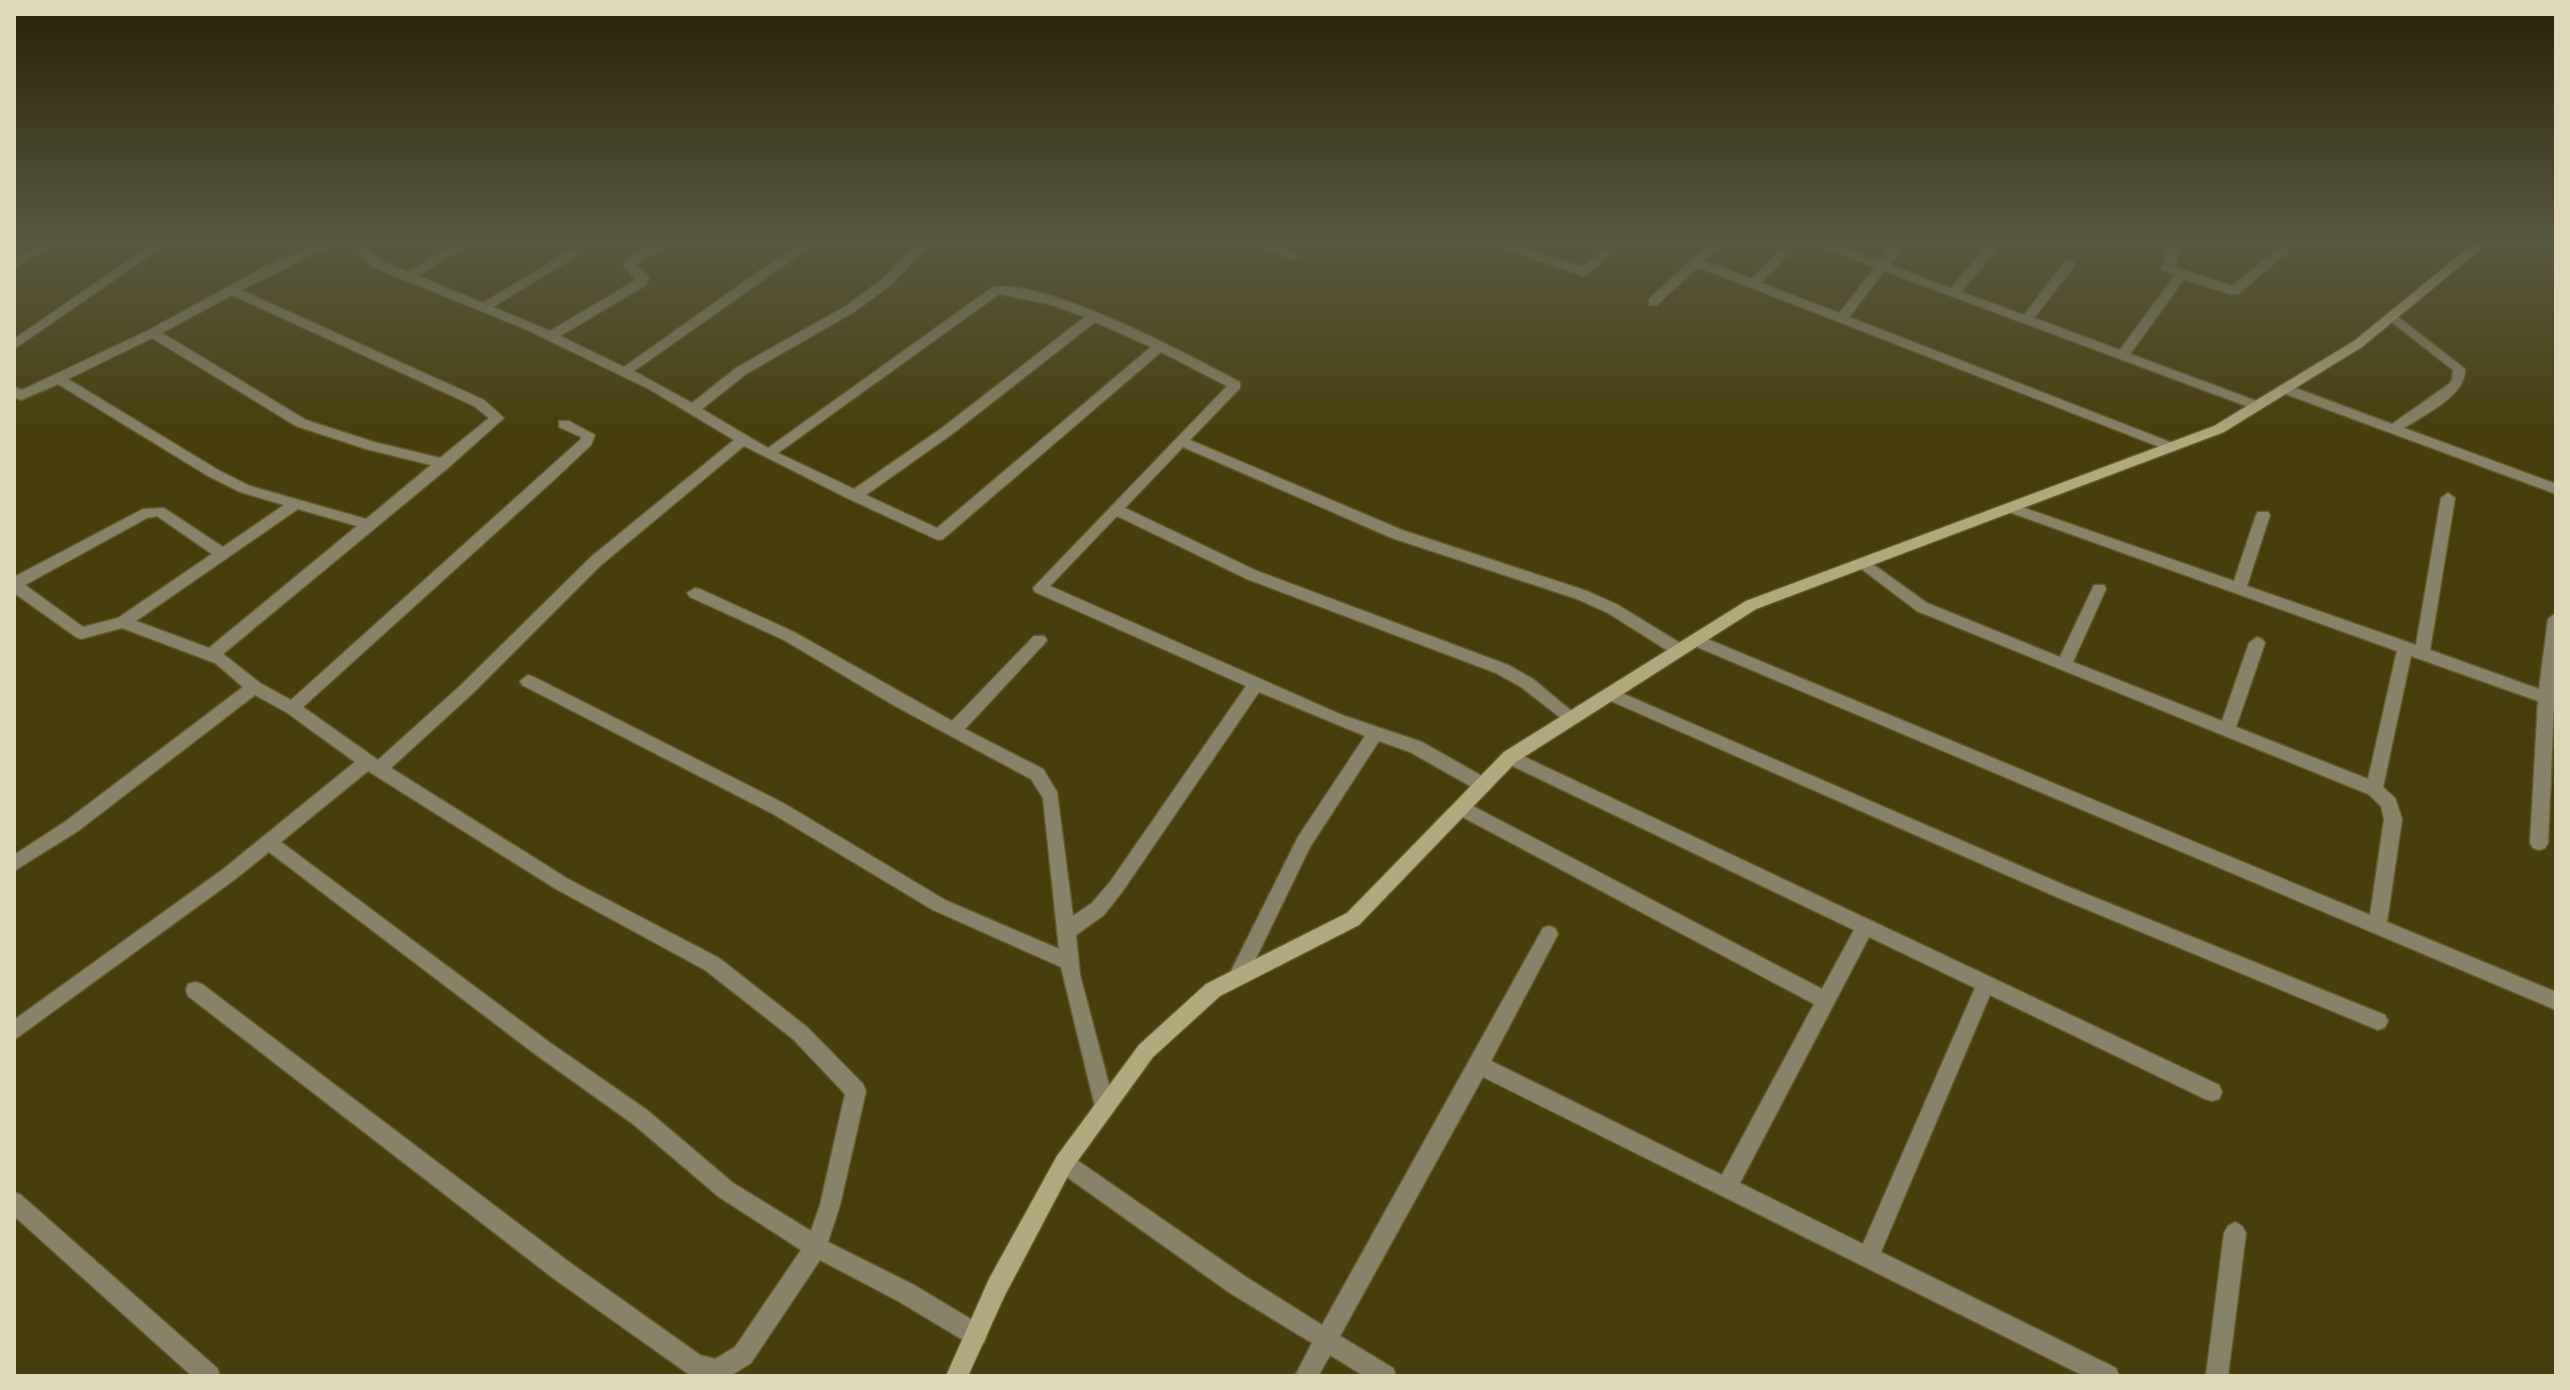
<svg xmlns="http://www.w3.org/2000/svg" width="2570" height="1390" viewBox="0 0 2570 1390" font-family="Rubik,sans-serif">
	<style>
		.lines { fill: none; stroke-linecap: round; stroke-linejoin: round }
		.street-casing { stroke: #635a2a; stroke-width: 3 }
		.secondary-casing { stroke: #635a2a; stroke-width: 3 }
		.street { fill: #888268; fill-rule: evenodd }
		.secondary { fill: #b1a87e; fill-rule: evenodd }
	</style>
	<rect width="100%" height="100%" fill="#483e0b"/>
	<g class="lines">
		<g class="street-casing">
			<g id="street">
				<path d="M40,243H55L14,269V260Z"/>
				<path d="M154,243H168L14,349V339Z"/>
				<path d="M320,243H336L241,290L484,400L504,418L449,467L223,654L260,683L291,700L580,440L581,437L559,427V421H569L595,435L591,445L555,479L303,707L378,760L461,685L591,557L734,440L649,389L523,328L373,267L342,243H356L381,261L408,272L457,243H472L418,276L483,303L578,246H586V250L493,307L550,331L636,280L623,265C634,250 652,243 670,243L636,265L649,277L646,285L560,336L624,367L785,253L805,243H820L793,259L634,371L692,403L736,368L846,306L884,278L917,243H930L892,284L854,312L746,374L702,409L768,448L993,287C1050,280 1187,354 1240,382V388L1190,440L1402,530L1587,591L1618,605L1685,646L1687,650L1679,656L1673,654L1608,613L1577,599L1392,538L1183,447L1125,508L1257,571L1508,665L1533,679L1580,718L1578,722H1566L1521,687L1496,673L1247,579L1117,516L1050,586L1342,715L1422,742L1489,780L1491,785L1489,790H1477L1410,752L1379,741L1310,847L1244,983L1237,985L1230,983L1228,977L1298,837L1365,736L1259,692L1122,892L1104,915L1076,935L1080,975L1115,1107L1112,1114L1105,1116L1098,1114L1095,1107L1061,967L933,910L773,814L522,685L520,681L528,675L534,677L785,804L945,900L1059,949L1043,798L1031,779L895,706L784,640L690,597L687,593L695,588L700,589L794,632L952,721L1034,636H1044L1047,640L1044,644L965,729L1043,769L1057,792L1073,916L1092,903L1110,882L1246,686L1035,592L1033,588L1227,386L1161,352L943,539L938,540L849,499L744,446L601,565L473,693L391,768L568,879L719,958L807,1027L863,1084L866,1091L840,1205L828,1242L914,1285L984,1327L987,1335L984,1343L976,1346L968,1343L898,1301L820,1260L751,1363L730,1376H695L687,1373L553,1278L188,996L186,990L188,984L195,982L202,984L569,1262L700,1355L715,1359L735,1347L801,1250L719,1197L633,1124L535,1054L269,852L234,880L14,1040V1020L222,870L355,762L286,712L255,695L78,831L14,871V855L66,821L243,687L215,663L122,628L81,639L76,637L14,593V577L143,509L164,508L223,547L284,505L240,492L208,476L58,384L21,400L14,397V387L22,390L149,330L264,267ZM999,294L1049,304L1085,317L942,428L854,489L778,453ZM232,295L474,406L489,418L440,458L374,442L306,420L162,333ZM1095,322L1151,347L937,528L866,495L952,434ZM152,338L296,426L366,449L431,465L366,519L250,486L218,470L68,379ZM298,509L357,526L209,648L136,621ZM157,516L212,554L118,618L83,627L25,585L147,518ZM368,771L556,889L705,970L793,1039L845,1094L820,1205L811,1231L733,1183L647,1110L549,1042L281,842Z"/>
				<path d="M1255,243H1272L1300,256L1294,260L1290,259Z"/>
				<path d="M1489,243H1508L1582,267L1612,243H1626L1584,276Z"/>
				<path d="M1710,243H1723L1704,261L1752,279L1786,243H1799L1761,283L1839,313L1875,268L1813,243H1831L1880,261L1894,243H1906L1889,265L1951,288L1990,243H2003L1961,292L2024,315L2066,260H2074V266L2034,318L2120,350L2175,275L2161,269L2171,243H2183L2174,267L2232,286L2285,243H2298L2238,294H2230L2184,279L2130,354L2262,403V409L2257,410L1884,271L1849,317L2175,444L2177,447L2170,451L1698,267L1657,305H1649V299Z"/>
				<path d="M2393,313L2465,369C2466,396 2425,414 2404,428L2556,484V494L2280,392V386H2290L2392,424L2449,384L2452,380L2453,370L2389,320L2387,317Z"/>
				<path d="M2448,493L2455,498L2430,650L2539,689L2548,619L2556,613V707L2554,706L2548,843L2545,848L2539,850L2533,848L2530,843L2538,701L2411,656L2383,787L2395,798L2402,819L2387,922L2556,992V1010L1690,644L1687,640L1690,636H1700L2370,915L2384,819L2381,806L2368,794L1917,611L1855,564L1857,560H1867L1927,603L2060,657L2094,585H2104L2106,589L2073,662L2222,721L2249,643L2257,637L2262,639L2265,643L2236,727L2368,779L2397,651L2006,511L2004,508L2006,505H2016L2234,581L2256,515L2258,512H2268L2270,515L2247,586L2416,645L2441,498Z"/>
				<path d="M1610,688L2064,885L2385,1015L2388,1021L2385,1027L2378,1030L2052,895L1604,698L1602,694L1604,690Z"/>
				<path d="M1510,750L2219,1085L2222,1092L2219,1099L2212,1101L2205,1099L1990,995L1881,1252L2116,1368L2119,1376H2084L1483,1077L1340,1336L1393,1368L1396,1376H1364L1330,1355L1318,1376H1295L1312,1343L1230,1293L1057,1170L1054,1163L1057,1156L1064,1153L1071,1156L1246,1277L1322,1325L1543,928L1549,926L1555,928L1558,934L1491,1061L1722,1175L1814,1004L1455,813L1452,808L1455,803L1461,801L1467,803L1822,989L1854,930L1504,762L1502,757L1504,752ZM1869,937L1975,988L1863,1244L1740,1183Z"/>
				<path d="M14,1192L21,1195L217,1368L220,1376H192L14,1216Z"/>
				<path d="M2235,1222L2242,1226L2246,1233L2228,1376H2206L2224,1233L2228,1226Z"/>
			</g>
		</g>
		<g class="secondary-casing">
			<path id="secondary" d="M2474,243H2488L2362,347L2224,432L1756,609L1516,762L1359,925L1220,996L1153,1057L1071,1170L1005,1295L968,1376H946L989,1279L1057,1156L1139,1045L1206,984L1347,913L1504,752L1746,601L2214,426L2354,341Z"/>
		</g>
		<use href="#street" class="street"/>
		<use href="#secondary" class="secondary"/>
	</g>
	<linearGradient id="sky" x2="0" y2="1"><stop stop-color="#282206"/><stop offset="0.55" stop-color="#58583f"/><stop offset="1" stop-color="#58583f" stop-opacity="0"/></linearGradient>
	<rect width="2570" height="438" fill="url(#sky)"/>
	<rect width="2570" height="1390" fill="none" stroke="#dfd9b9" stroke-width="32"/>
</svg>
